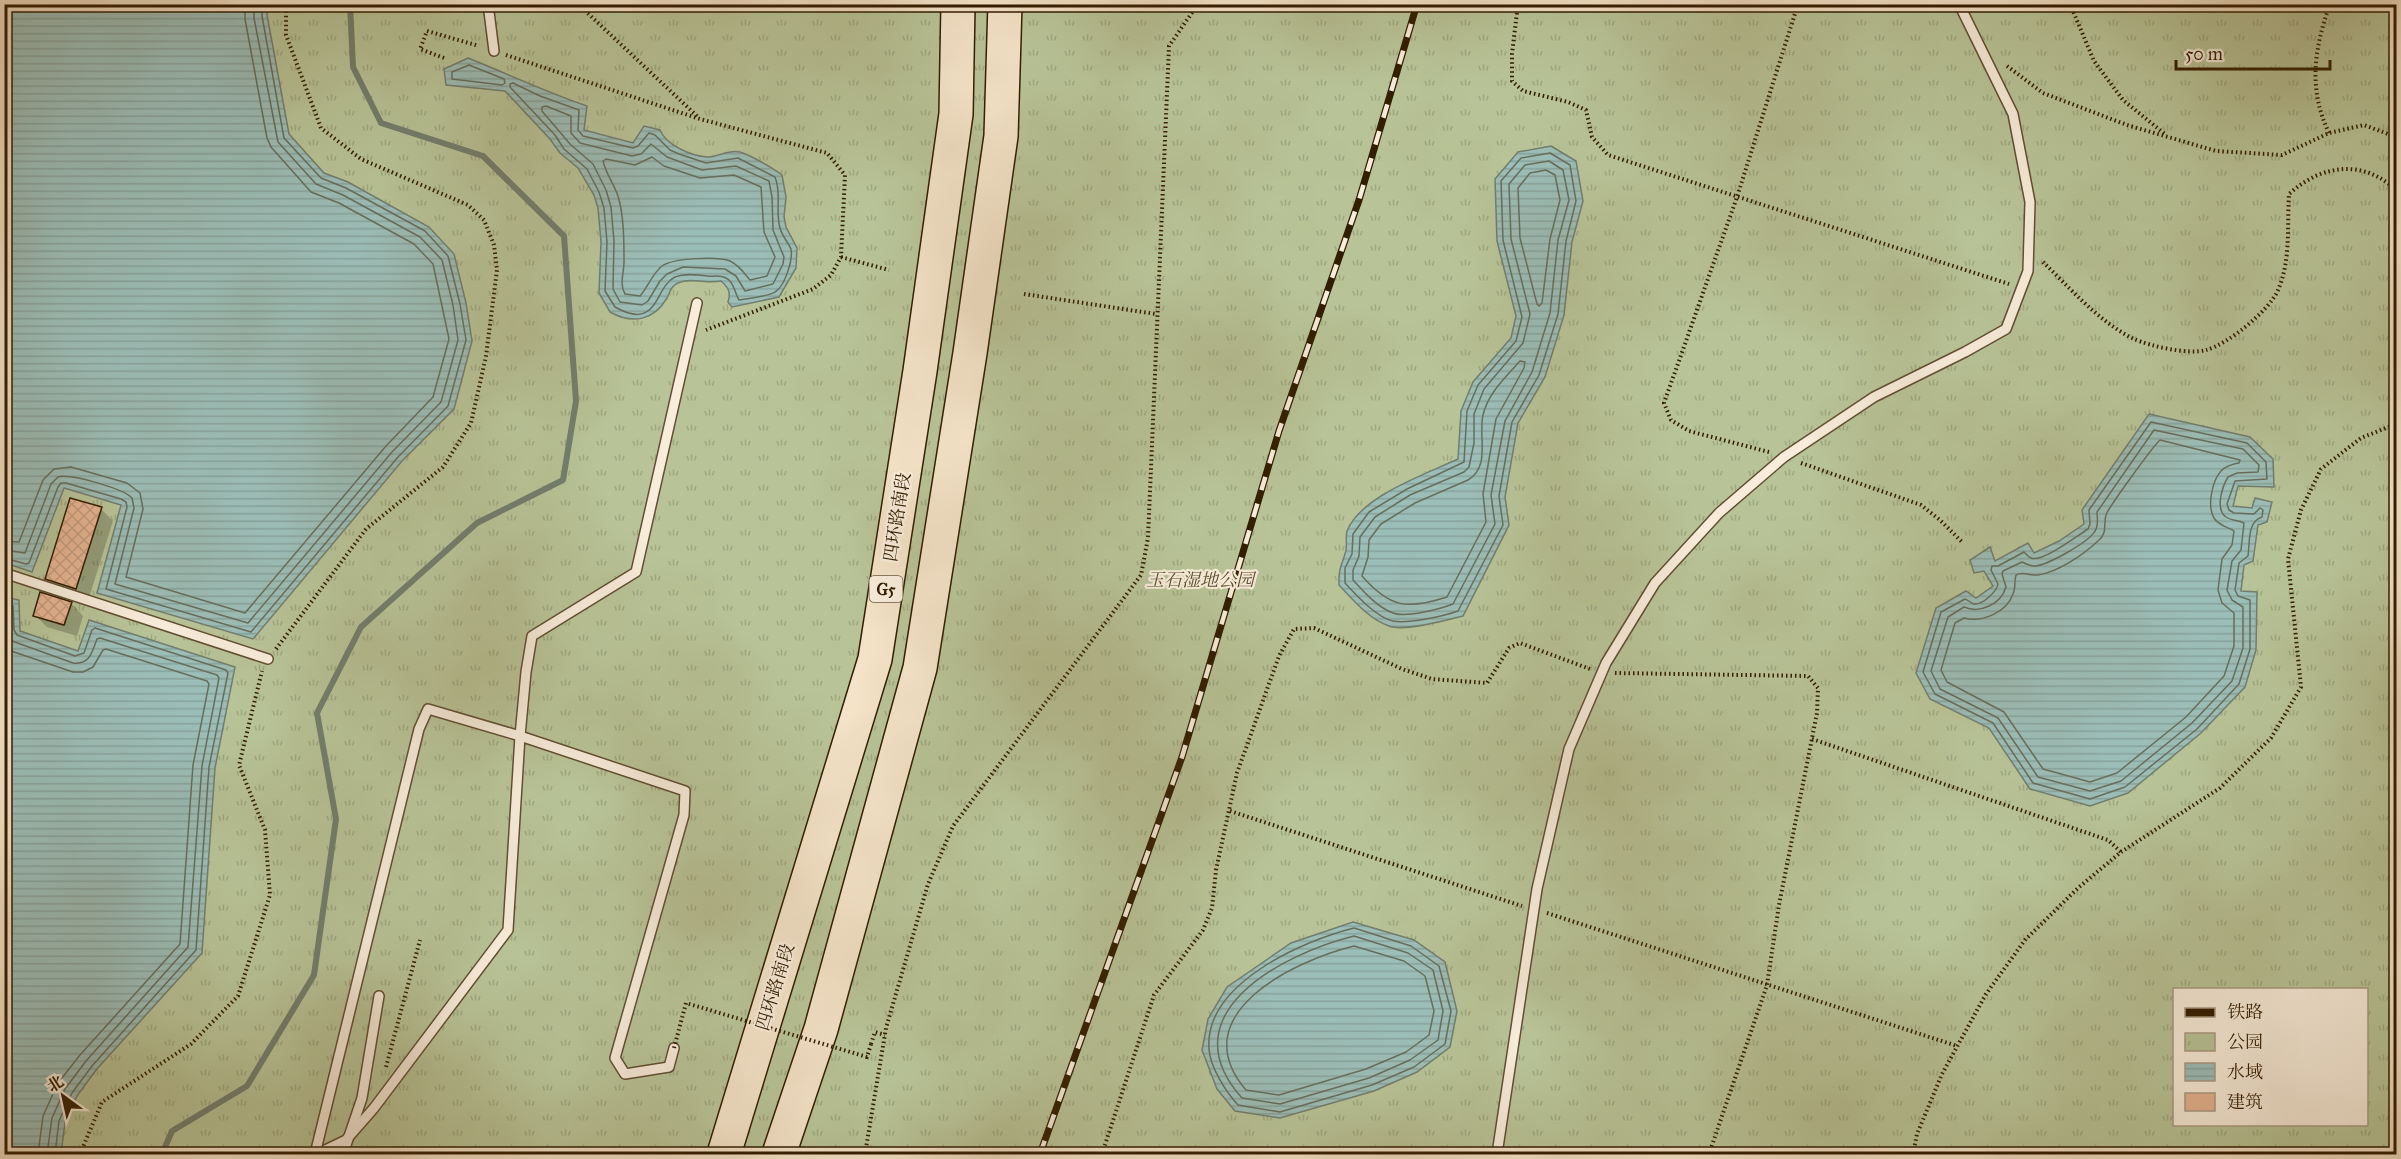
<svg xmlns="http://www.w3.org/2000/svg" width="2401" height="1159" viewBox="0 0 2401 1159" font-family="'IM FELL Great Primer','Noto Serif SC',serif">
	<style>
		.park { fill: url(#park-tufts); stroke: #75704c; stroke-width: 1.5; fill-rule: evenodd }
		.water { fill: url(#water-rules); stroke: #727e6e; stroke-width: 1.5 }
		.shadow { fill: #0003 }
		.lines { fill: none; stroke-linecap: round; stroke-linejoin: round }
		.shore { stroke: #676e5c; stroke-width: 1.5 }
		.stream { stroke: #727e6e; stroke-width: 6 }
		.building { fill: url(#building-cross-hatch); stroke: #321d00; stroke-width: 1.5 }
		.service-casing { stroke: #624e32; stroke-width: 12 }
		.motorway-casing { stroke: #321d00; stroke-width: 36 }
		.path { stroke: #321d00; stroke-width: 4; stroke-dasharray: 1.5 3; stroke-linecap: butt }
		.service { stroke: #f8eddb; stroke-width: 9 }
		.motorway { stroke: #f4e3c8; stroke-width: 33 }
		.rail-casing { stroke: #321d00; stroke-width: 7 }
		.rail { stroke: #f8eddb; stroke-width: 4.5; stroke-dasharray: 14; stroke-linecap: butt }
		.path-bridge { stroke: #321d00; stroke-width: 4; stroke-dasharray: 1.5 3; stroke-linecap: butt }
		.labels { text-anchor: middle; stroke-width: 4.5; stroke-linejoin: round; paint-order: stroke }
		.shield { fill: #f8eddb; stroke: #6d5b42; stroke-width: 1.5 }
		.shield-label { font-size: 16px; font-weight: bold; fill: #321d00 }
		.street-label { font-size: 18px; fill: #321d00; stroke: #f8eddb }
		.park-label { font-size: 18px; font-style: italic; fill: #5a4f2e; stroke: #f8eddb }
	</style>
	<defs>
		<pattern id="park-tufts" width="24" height="20" patternUnits="userSpaceOnUse" patternTransform="scale(1.5)"><rect width="24" height="20" fill="#b8c498"/><path d="M3 7l-1-3M5 7V3M7 7l1-3M15 17l-1-3M17 17v-4M19 17l1-3" fill="none" stroke="#9fa881"/></pattern>
		<pattern id="water-rules" width="6" height="5" patternUnits="userSpaceOnUse" patternTransform="scale(1.5)"><rect width="6" height="5" fill="#9cbeb8"/><path d="M0 2.5h6" fill="none" stroke="#87a39c"/></pattern>
		<pattern id="building-cross-hatch" width="8" height="8" patternUnits="userSpaceOnUse" patternTransform="scale(1.5)"><rect width="8" height="8" fill="#e5b492"/><path d="M0 0l8 8M0 8l8-8" fill="none" stroke="#c59a7c"/></pattern>
	</defs>
	<rect width="100%" height="100%" fill="#f4e3c8"/>
	<filter id="stains"><feTurbulence type="fractalNoise" baseFrequency=".00333" numOctaves="4"/><feColorMatrix values="0 0 0 0 .2 0 0 0 0 .09 0 0 0 0 .02 0 0 0 .5 -.17"/></filter>
	<radialGradient id="worn" r=".72"><stop offset=".6" stop-color="#630" stop-opacity="0"/><stop offset="1" stop-color="#630" stop-opacity=".3"/></radialGradient>
	<path class="park" d="M5,5H2396V1154H5ZM2174,990H2366V1124H2174Z"/>
	<g class="water">
		<path d="M5,4L268,5L267,15L289,134L324,173L348,182L429,227L454,254L466,303L472,341L454,409L402,461L253,639L97,593L121,505L64,488L32,572L5,563Z"/>
		<path d="M468,58C508,74 546,92 587,106L584,130L633,143L644,126L660,130C666,145 691,156 707,157C718,157 729,149 740,152C750,155 773,168 782,175L786,197L784,217L786,227L797,248L796,268L779,297L732,307L728,302C731,293 729,288 721,281C707,284 691,277 678,283C671,286 670,292 667,298C654,320 633,325 610,312L599,293L601,242L598,208L594,195L578,168L560,153L550,139L505,91L446,85L444,69Z"/>
		<path d="M1551,146L1576,161L1583,201L1572,242L1564,315L1545,377L1518,423L1505,497L1509,525L1463,616C1447,620 1404,632 1389,626C1369,619 1354,601 1339,585C1339,568 1340,570 1345,554C1348,547 1345,538 1347,531C1361,496 1426,474 1458,459L1461,411L1473,382L1511,338L1516,316L1497,241L1495,179L1518,152Z"/>
		<path d="M2149,414L2250,437L2273,459L2274,487L2238,486L2233,506L2252,508L2255,498L2272,502L2267,522L2258,525L2253,561L2244,565L2241,591L2257,592L2256,650L2245,687L2201,733L2128,793L2090,806L2030,789L1989,728L1930,699L1916,673L1936,608L1966,591L1976,598L1993,586L1984,571L1974,573L1970,560L1990,547L1995,561L2028,543L2034,553L2059,541L2084,524L2082,510Z"/>
		<path d="M5,597L19,600L20,631L78,651L89,620L235,667L215,768L202,953L96,1070L77,1096L65,1122L61,1154H5Z"/>
		<path d="M1353,922L1414,940L1445,962L1457,1011L1450,1047L1417,1072L1374,1091L1280,1118L1235,1111L1217,1089L1202,1050L1208,1019L1227,987L1291,943Z"/>
	</g>
	<g class="shadow">
		<path d="M101,509L113,521L88,601L58,591L46,579Z"/>
		<path d="M71,603L83,616L77,636L47,627L35,615Z"/>
	</g>
	<g class="lines">
		<g class="shore">
			<path d="M469,65L504,79L505,83L502,85L452,79V72Z"/>
			<path d="M513,83L540,96L579,110L578,130L583,136L633,148L638,146L649,133L655,135L670,150L679,154L706,163L738,158L775,177C782,194 775,211 780,228C782,236 788,242 791,249C793,260 785,286 775,292C769,296 746,299 739,300C735,294 735,286 729,280C722,274 715,277 707,276C697,275 685,273 675,277C654,287 659,332 615,307L605,291L607,242L604,208L599,192L587,169L564,149L555,135L510,87V84Z"/>
			<path d="M546,106L571,116V133L580,143L632,156L641,154L651,144L667,157L702,170L736,166L769,181L772,197L773,230L784,257L783,264L773,284L745,291L736,276L725,269L683,267L667,274L660,281L648,301L642,305L620,302L613,289L614,241L611,207L606,190L593,164L570,144L542,111V107Z"/>
			<path d="M1550,153L1570,165L1576,201L1566,241L1558,314L1539,375L1512,422L1499,496L1503,525L1458,611C1444,616 1408,624 1393,621C1377,618 1356,595 1345,583V568L1352,554L1353,534L1369,512L1407,489L1464,462L1467,411L1478,385L1516,341L1522,317L1503,240L1501,181L1521,158Z"/>
			<path d="M652,157L664,166L700,178L734,175L761,187L764,232L775,257L767,276L750,280C744,273 739,265 730,261C718,256 673,258 662,266C652,274 648,287 640,296L625,294C619,284 624,273 624,262C624,241 624,216 618,196C614,184 606,174 603,161L606,159L635,165Z"/>
			<path d="M1549,161L1563,170L1569,200L1558,240L1550,313L1532,372L1505,421L1491,495L1495,524L1453,604C1440,609 1406,618 1393,613C1377,607 1364,592 1353,580V570L1359,556L1360,537L1375,517L1410,495L1464,472L1469,467L1474,443V414L1484,389L1523,343L1530,314L1511,239L1509,184L1525,165Z"/>
			<path d="M1546,170L1555,175L1560,200L1550,239L1542,303L1539,306L1537,304L1520,238L1518,188L1530,173Z"/>
			<path d="M1520,361L1525,362L1524,368L1496,419L1483,494L1486,522L1447,597C1407,610 1390,608 1362,576L1368,557L1369,540L1381,524L1415,503L1468,480C1491,466 1478,437 1483,415C1488,393 1506,377 1520,361Z"/>
			<path d="M2151,422L2247,443L2266,462L2267,479L2235,481L2227,504L2229,510L2234,513L2254,514L2260,508L2263,510L2262,517C2247,522 2250,542 2248,556L2239,563L2235,590L2238,596L2250,600V649L2239,684L2197,729L2125,787L2090,799L2033,783L1993,723L1935,694L1923,672L1941,612L1965,599C1968,600 1971,603 1974,604C1983,605 1997,591 1998,584L1991,570L1992,566H1998L2024,552C2026,554 2028,557 2031,558C2042,563 2078,535 2088,529L2090,524L2089,510Z"/>
			<path d="M2154,430L2243,449L2259,465L2258,472L2237,473L2228,477C2222,487 2215,509 2226,517C2232,521 2239,520 2244,523L2241,550L2232,561L2227,590L2232,600L2243,607V648L2232,681L2192,723L2121,781L2090,791L2038,777L1998,718L1940,689L1931,671L1948,617L1964,607C1980,614 2001,604 2006,587L2002,574L2003,571L2022,562C2026,564 2030,566 2035,566C2048,565 2089,542 2095,531C2099,525 2097,518 2097,512Z"/>
			<path d="M2160,440L2240,460L2239,463C2232,464 2226,466 2221,471C2212,481 2207,506 2214,518C2219,526 2228,527 2234,531L2232,545L2222,559L2218,590L2222,603L2234,613V646L2224,676L2186,717L2117,773L2090,782L2043,769L2004,712L1947,682L1941,670L1955,623L1964,618C1982,623 2007,612 2013,594C2016,588 2014,581 2016,575C2023,571 2029,576 2038,575C2058,572 2083,555 2098,541C2108,533 2103,525 2106,515C2108,508 2154,445 2160,440Z"/>
			<path d="M4,541L19,542L43,480L54,469L71,467L127,483L140,493L143,509L126,577L245,613L386,446L433,397L449,339L433,264L414,244L339,203L311,192L271,147L267,138L245,19V4"/>
			<path d="M4,550L25,553L51,484L58,477C70,473 124,489 132,498L134,508L115,584L248,623L392,452L441,402L458,340L453,305L442,260L420,237L343,195L316,184L278,142L254,18V4"/>
			<path d="M4,558L26,564L29,563L58,487L61,483H66L121,499L126,502L127,507L106,589L251,632L398,457L448,406L466,340L460,304L448,256L425,231L346,188L321,178L284,138L262,16V4"/>
			<path d="M4,603L13,606L14,630L17,635L75,656L84,653L92,630L95,628L226,670L228,673L209,767L196,950L92,1066L72,1093L59,1121L55,1154"/>
			<path d="M4,611L7,634L12,641L73,663C90,665 92,652 97,639L100,638L217,675L219,678L202,766L188,947L86,1061L65,1089L52,1118L47,1154"/>
			<path d="M4,647L14,652L73,672H83L93,667L103,650L106,649L207,681L209,684L193,765L180,944L80,1055L58,1083L43,1116L38,1154"/>
			<path d="M1354,928L1411,946L1439,966L1451,1011L1445,1044L1414,1067L1372,1085L1280,1112L1238,1105C1226,1092 1210,1067 1209,1049C1204,984 1302,941 1354,928Z"/>
			<path d="M1354,936L1408,953L1433,970L1443,1011L1438,1040L1410,1060L1369,1078L1280,1104L1242,1098C1167,1014 1282,954 1354,936Z"/>
			<path d="M1354,946L1404,961L1425,976L1434,1011L1429,1035L1406,1052L1366,1069L1279,1095L1246,1090C1182,1015 1293,961 1354,946Z"/>
		</g>
		<path class="stream" d="M162,1154L172,1131L247,1086L314,975L336,819L317,713L361,627L477,523L563,480L576,401L564,236L483,156L381,123L353,67L350,4"/>
	</g>
	<g class="building">
		<path d="M70,498L102,507L76,589L45,579Z"/>
		<path d="M40,592L72,602L64,625L33,616Z"/>
	</g>
	<g class="lines">
		<g class="service-casing">
			<g id="service">
				<path d="M488,4L494,51"/>
				<path d="M4,573L268,659"/>
				<path d="M315,1154L419,729L428,709L520,736L685,791L684,815L615,1058L625,1074L669,1067L674,1048"/>
				<path d="M317,1154L346,1140L374,1108L508,930L520,736L526,672L532,636L636,572L697,303"/>
				<path d="M343,1154L362,1098L379,996"/>
				<path d="M1497,1154L1537,889L1569,749L1606,663L1655,583L1719,513L1784,457L1874,397L1965,352L2006,329L2028,271L2030,202L2013,114L1959,4"/>
			</g>
		</g>
		<g class="motorway-casing">
			<g id="motorway">
				<path d="M724,1154L875,659L920,371L956,114L958,4"/>
				<path d="M779,1154L821,1029L920,668L970,353L1001,136L1005,4"/>
			</g>
		</g>
		<g class="path">
			<path d="M578,4L698,117"/>
			<path d="M1518,4L1512,54V81L1523,91L1568,102L1586,110L1592,137L1608,155L2009,284"/>
			<path d="M2070,4L2094,61L2123,100L2166,135"/>
			<path d="M506,55L700,119L827,153L845,175L841,257L831,275L813,289L706,330"/>
			<path d="M444,58L420,49L427,31L479,46"/>
			<path d="M2007,66L2043,93L2127,125L2216,151L2282,155L2329,133L2364,125L2396,137"/>
			<path d="M2329,133C2308,89 2314,49 2330,4"/>
			<path d="M841,257L889,270"/>
			<path d="M2043,262C2070,288 2099,322 2134,339C2150,346 2188,355 2206,350C2227,345 2270,310 2278,290C2291,261 2287,225 2289,194C2322,164 2363,159 2396,190"/>
			<path d="M1024,294L1156,314"/>
			<path d="M1769,452L1689,431L1671,420L1664,403L1737,197L1798,4"/>
			<path d="M1801,463L1921,505L1940,520L1963,543"/>
			<path d="M276,649L366,529L443,467L471,423L486,356L497,270L494,245L484,220L468,205L361,159L321,128L286,35V4"/>
			<path d="M1615,673L1808,676L1818,688L1817,713L1779,905L1767,985L1709,1154"/>
			<path d="M1812,739L2108,840L2121,852"/>
			<path d="M1230,811L1522,906"/>
			<path d="M1547,913L1957,1046"/>
			<path d="M871,1044L875,1032L885,1035"/>
			<path d="M386,1067L420,940"/>
			<path d="M80,1154L102,1102L191,1044L238,996L270,895L265,830L239,765L262,671"/>
			<path d="M865,1154L886,1028L928,884L953,826L1141,575L1148,538L1169,46L1198,4"/>
			<path d="M1102,1154L1154,995L1203,930L1212,908L1216,870L1237,773L1279,656L1294,629L1314,628L1402,669L1432,679L1487,683L1509,648L1520,643L1590,669"/>
			<path d="M1913,1154L1917,1134L1942,1074L1986,994L2025,940L2078,888L2121,852L2220,788L2271,738L2301,687L2288,559L2301,510L2321,469L2361,438L2396,424"/>
		</g>
		<use href="#service" class="service"/>
		<use href="#motorway" class="motorway"/>
		<g class="rail-casing">
			<path id="rail" d="M1040,1154L1182,757L1279,431L1359,200L1417,4"/>
		</g>
		<use href="#rail" class="rail"/>
		<path class="path-bridge" d="M674,1048L686,1003L867,1057L871,1044"/>
	</g>
	<g class="labels">
		<rect class="shield" x="869.5" y="576" width="33" height="26" rx="4.5"/>
		<g class="shield-label">
			<text x="886" y="595">G5</text>
		</g>
		<g class="street-label">
			<text transform="translate(897 517) rotate(-81)" y="6">四环路南段</text>
			<text transform="translate(775 987) rotate(-73)" y="6">四环路南段</text>
		</g>
		<g class="park-label">
			<text x="1200" y="586">玉石湿地公园</text>
		</g>
	</g>
	<rect width="2401" height="1159" fill="none" stroke="#f4e3c8" stroke-width="24"/>
	<rect x="6" y="6" width="2389" height="1147" fill="none" stroke="#321d00" stroke-width="3"/>
	<rect x="12" y="12" width="2377" height="1135" fill="none" stroke="#321d00" stroke-width="1.5"/>
	<rect x="2173" y="988" width="195" height="138" fill="#f8eddb" stroke="#a99a83" stroke-width="1.5"/>
	<rect x="2185" y="1008" width="30" height="9" fill="#321d00" stroke="#a99a83" stroke-width="1.5"/>
	<text x="2227" y="1018" font-size="18" fill="#321d00">铁路</text>
	<rect x="2185" y="1033" width="30" height="18" fill="url(#park-tufts)" stroke="#a99a83" stroke-width="1.5"/>
	<text x="2227" y="1048" font-size="18" fill="#321d00">公园</text>
	<rect x="2185" y="1063" width="30" height="18" fill="url(#water-rules)" stroke="#a99a83" stroke-width="1.5"/>
	<text x="2227" y="1078" font-size="18" fill="#321d00">水域</text>
	<rect x="2185" y="1093" width="30" height="18" fill="#e5b492" stroke="#a99a83" stroke-width="1.5"/>
	<text x="2227" y="1108" font-size="18" fill="#321d00">建筑</text>
	<g transform="translate(63 1096) rotate(327)" stroke="#f8eddb" stroke-width="4.5" paint-order="stroke">
	<path d="M0-4.5L10 22L0 15L-10 22Z" fill="#321d00"/>
	<text y="-9" font-size="16" font-weight="bold" text-anchor="middle" fill="#321d00">北</text>
	</g>
	<path d="M2176 60v9h154v-9" fill="none" stroke="#321d00" stroke-width="3"/>
	<text x="2185" y="60" font-size="18" fill="#321d00" stroke="#f8eddb" stroke-width="4.5" paint-order="stroke">50 m</text>
	<rect width="100%" height="100%" filter="url(#stains)"/>
	<rect width="100%" height="100%" fill="url(#worn)"/>
</svg>
